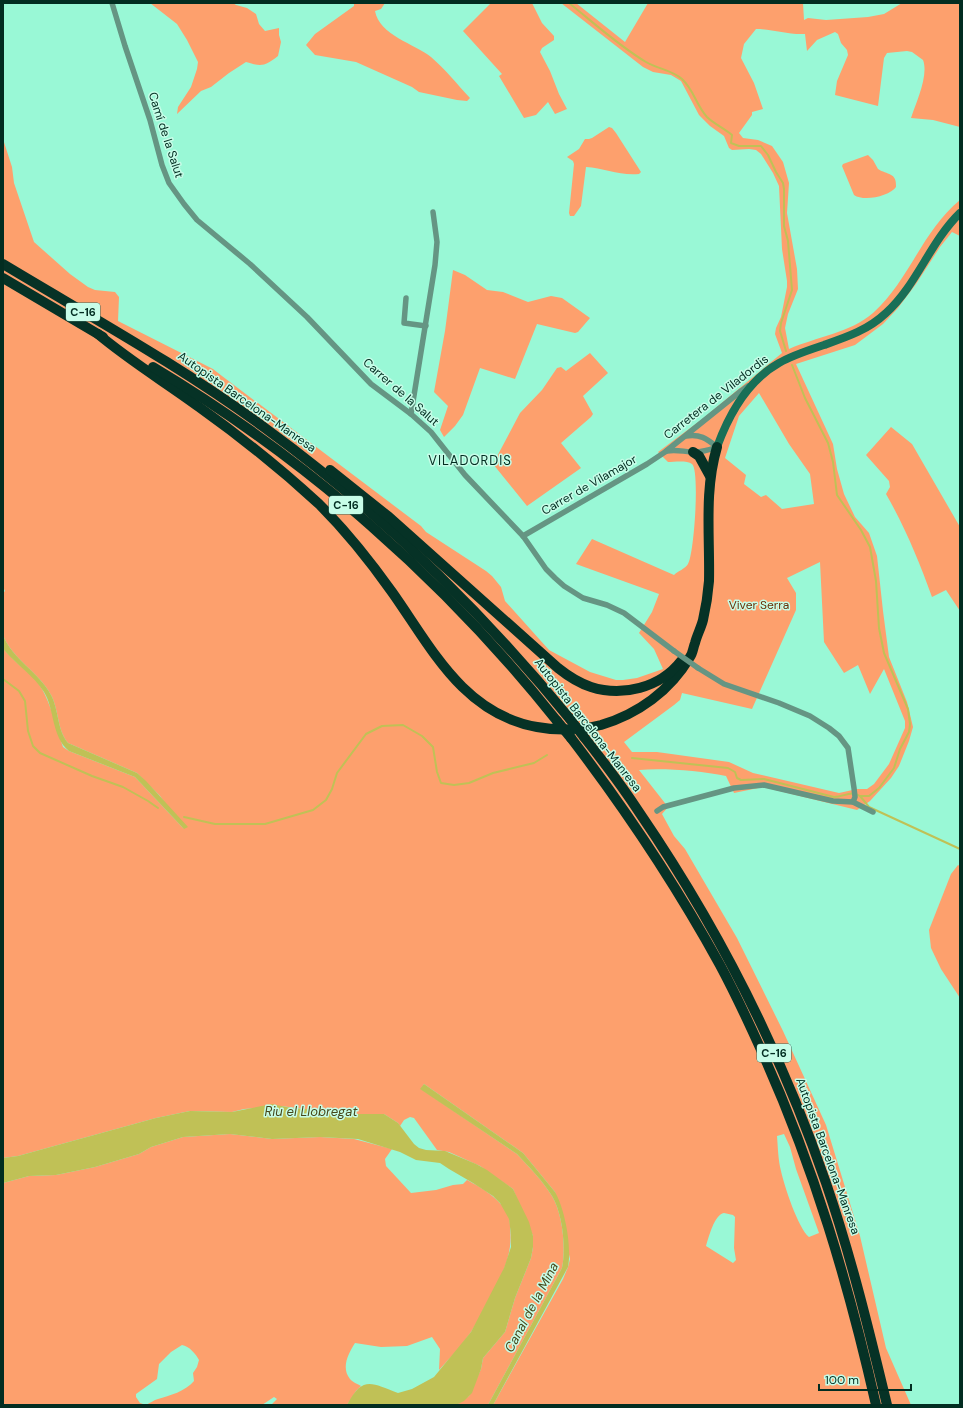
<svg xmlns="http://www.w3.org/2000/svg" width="963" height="1408" viewBox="0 0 963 1408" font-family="'DM Sans',sans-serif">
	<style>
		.green { fill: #fda06d; fill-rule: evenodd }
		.water { fill: #c0c156 }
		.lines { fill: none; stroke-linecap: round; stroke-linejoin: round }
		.stream { stroke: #c0c156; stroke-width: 2 }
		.street { stroke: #659583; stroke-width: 5.5 }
		.secondary { stroke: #196f57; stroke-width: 8 }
		.highway { stroke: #063226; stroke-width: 10 }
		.street-bridge { stroke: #659583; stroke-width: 5.5 }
		.highway-bridge { stroke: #063226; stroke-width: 10 }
		.labels { text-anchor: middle; stroke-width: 3; stroke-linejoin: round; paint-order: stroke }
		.shield { fill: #c7fde8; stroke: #3d6b5d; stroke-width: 1 }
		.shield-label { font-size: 11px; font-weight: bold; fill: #022d21 }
		.street-label { font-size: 12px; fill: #022d21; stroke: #c7fde8 }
		.park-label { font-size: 12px; fill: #6a3008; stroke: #c7fde8 }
		.neighbourhood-label { font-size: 13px; letter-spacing: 1px; fill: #022d21; stroke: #c7fde8 }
		.water-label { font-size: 13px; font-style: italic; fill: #47481b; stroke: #c7fde8 }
	</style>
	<rect width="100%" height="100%" fill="#99f8d6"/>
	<g class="green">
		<path d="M150,3H233L236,5L247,8L256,14L259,24L265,31L279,28V35L281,42L278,56C265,66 262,67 246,62L229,73L211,87L201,91L177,114L178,107L191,87L197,69L198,62L187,40L177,24Z"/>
		<path d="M354,3H385L381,9L375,11C379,35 415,44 431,57C445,69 457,84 470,98L467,101L457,100L419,92L412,87L356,62L315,55L306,45L315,34L354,6Z"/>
		<path d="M491,3H532L542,23L554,36V40L542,48L540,52L550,71L559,94L567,109L555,114L548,102L536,115L524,118L499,76L502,74L463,31Z"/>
		<path d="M561,3H576L625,42L648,3H803L804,20L808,18L826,20L868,17L884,14L902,3H960V127L933,120L911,118C916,103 929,75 923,60L912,52L907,51L887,53L884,58L878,106L835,95L837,81L848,55L847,50L841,43L838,34L835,32L817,40L807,51L805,34C788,35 773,29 756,29L744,44L741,58L754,83L763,109L752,112V115L739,133L743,138L758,140L772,146L783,162L789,183L787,213L797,269L798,289L788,314L785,328L789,349C816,337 850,333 873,313C909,281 922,231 960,200V236L952,232L940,247L916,284L898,308L883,324L855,345L796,364L833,444L837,469L844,494L855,517L869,533L877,556L883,611L889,657L907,702L913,727L909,741L899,766L891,778L870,801L857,810L763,787L734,793L726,776C700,771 666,768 639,770L668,807L662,814L674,836L685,849L737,938L783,1031L826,1125L860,1236L886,1348L911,1405H493L563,1279L568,1267L570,1259L555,1192L523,1153L424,1084L421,1089L517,1154C529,1167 543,1181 552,1196C563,1214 566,1249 562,1268L488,1405H456L469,1396L481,1369L483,1358L505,1332L515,1298L531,1258L533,1247V1236L513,1189L480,1166L449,1152L437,1150L414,1118L410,1117L404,1120L400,1126L398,1123L384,1114H325L306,1109L280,1106L244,1109L232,1112L190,1111L156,1118L18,1156L3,1158V648C13,662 28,670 38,683C49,697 57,728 63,747L69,751L135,777L184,829L160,796L137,773L68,743C57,730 59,710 51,695C39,672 12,659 3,635V593L5,591L3,587V139L12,167L14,183L34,242L70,274L88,287L95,290L115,292L119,297L118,321L213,369L222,376L421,526L426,532L486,571L492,576L501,587L505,601L549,650L590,672L616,680H623L637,678L663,669L654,649L639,633L652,612L659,594L576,564L592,539L674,575C678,571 685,569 688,564C694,555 700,470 692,464C687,460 674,462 668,462L658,452L701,420L782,353L775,334L776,328L781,317L787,287V281L782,249L779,186L773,173L761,154L756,150L749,149L732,150L729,148L724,136L710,126L699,115L681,81L671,75L653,72L643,67ZM759,393L789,444L810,474L814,504L782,509L766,495L761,497L744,484L746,475L725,458L739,416ZM820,562L824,642L844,673L858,665L870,694L884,669L905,721V728L889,764L874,784L867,789H857L839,793L753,773L729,762L657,752H632L624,742L674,705L680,700L682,693L752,709L796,610V593L787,578ZM784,1134L790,1147L796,1169L819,1233L809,1237C798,1228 784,1185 781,1171C778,1159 778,1148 777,1136ZM724,1213L733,1215L735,1217L734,1248L736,1260L733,1263L706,1246C709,1237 714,1215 724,1213Z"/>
		<path d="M609,127L612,128L616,133L641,172L639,174C620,176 604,168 586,167L581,206L574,216H570L569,213L574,164L573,161L567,157L579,149L585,139H589L592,138Z"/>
		<path d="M868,155L873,160L878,169C887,175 897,172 896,187C890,196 864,202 854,195L842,166L843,164Z"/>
		<path d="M453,270L465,275L487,290L503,292L528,302L551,296L562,298L590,318L578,332L575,333L537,324L515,379L480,368L463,415L455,426L444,437L440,430L448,406L434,392L445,331Z"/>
		<path d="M590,353L608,373L583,396L593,414L591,417L561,443L581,468L527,506L493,464L520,413L542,390L557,368L561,367L566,371Z"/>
		<path d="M891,427L912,444L960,527V611L946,590L932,597C919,561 905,527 886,494L890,487L889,481L866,455Z"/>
		<path d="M958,865L960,866V998L941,969L931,948L929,930L951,874Z"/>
		<path d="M230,1134L272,1139L320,1137L354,1139L392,1149L385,1159L386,1166L411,1193L436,1190L453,1185L463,1184L467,1180C482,1188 501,1199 508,1215C510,1219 510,1224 510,1228C514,1257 498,1283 484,1308C480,1316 476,1324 471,1332C462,1345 450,1358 439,1370L440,1349L432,1337L407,1346L381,1347L355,1343C348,1354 341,1368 350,1379C352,1382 358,1384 361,1386L356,1391L347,1405H271L277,1399L274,1397L262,1405H3V1183L29,1176L56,1175L95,1167L139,1154L151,1147L183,1137ZM182,1345C189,1346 196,1354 199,1360L197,1367L193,1373L194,1381C186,1391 169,1396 158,1399C154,1400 150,1403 146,1405L140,1403L136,1397V1394L157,1379L159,1364L171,1352Z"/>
	</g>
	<g class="water">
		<path d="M3,635C12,659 39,672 51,695C59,710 57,730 68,743L137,773L146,781L188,827L184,829L135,777L69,751C51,736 55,710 44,692C34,676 17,665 5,651L3,648Z"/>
		<path d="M424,1084L523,1153L555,1192C565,1209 572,1247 568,1267L493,1405H488L562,1268C566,1249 563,1214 552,1196C543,1181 529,1167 517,1154L420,1089Z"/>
		<path d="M272,1104L291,1108L306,1109L325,1114H384L398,1123L414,1144L419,1148L426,1150L445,1151L476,1164L487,1170L513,1189L529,1222L533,1236V1247L531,1258L515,1298L505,1332L483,1358L481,1369L472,1393L464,1401L456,1405H347C363,1375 371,1383 398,1393L412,1389L434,1377L471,1332L504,1268L511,1247V1235L509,1219L500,1203L493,1196L473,1183L449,1169L440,1163L416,1160L400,1152L358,1139L320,1137L272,1139L230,1134L183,1137L151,1147L139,1154L95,1167L56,1175L29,1176L3,1183V1158L18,1156L156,1118L190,1111L232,1112Z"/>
	</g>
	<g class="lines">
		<g class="stream">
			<path d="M569,3C594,23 619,46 646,62C658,69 672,70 682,79C694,90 696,105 707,117C714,124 724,128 732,135L731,143L739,146H761L768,155L776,172L783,183L784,189V226L788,241L792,290L781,323L780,331L786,351"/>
			<path d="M3,679L19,691L25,701L28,731L33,746L40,753L92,776L123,787L148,801L158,808"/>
			<path d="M632,758L728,768L735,772L737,778L741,780L764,779L834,797C844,797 851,790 860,796H869L879,788L894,768L900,749L909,732L910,724L908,709L884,653L879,628L876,581L870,547L861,530L837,495L833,462L828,443L805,398L792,365"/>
			<path d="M860,796L869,807L960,849"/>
			<path d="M184,817L215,824H265L313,810L326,800L332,789L337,773L366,734L382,726L403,725L422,736L433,747L437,772L441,783L454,785L469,783L493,773L534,763L547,755"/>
		</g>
		<g class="street">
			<path d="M112,3L125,46L150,120L162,165L169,183L184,204L197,220L250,264L307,317L371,384L411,414L431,432L465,475L523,536L546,569L555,578L564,586L583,598L607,605L624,613L674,651"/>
			<path d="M406,298L404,323L426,326"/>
			<path d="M411,414L435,265L437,242L433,212"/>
			<path d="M667,451C677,449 684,452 694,452C702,452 709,450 717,447C706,438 700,434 686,436"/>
			<path d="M523,536L647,464L665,452L741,391L748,386"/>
			<path d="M698,668L724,684L779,703L810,716L829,728L839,736L848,748L854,788L855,797L853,802"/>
			<path d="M657,811L663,807L734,788L764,785L833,801L853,802L873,812"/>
		</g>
		<path class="secondary" d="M717,447C729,414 747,381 779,363C793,355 809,350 824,345C847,337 868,330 886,313C917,285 930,242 960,213"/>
		<g class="highway">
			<path d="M3,264C91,317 182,367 265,428C380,512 480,609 570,719"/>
			<path d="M3,278L103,337"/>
			<path d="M98,334C130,361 165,382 199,407C241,437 281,469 319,504C346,531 370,561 392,592C431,647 463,714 537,727C558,731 580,730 601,725C638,714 670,691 690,657C693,653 693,648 695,643C697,635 701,628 703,620C706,607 708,594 709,581C710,536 704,491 717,447"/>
			<path d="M153,367C307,459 445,580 557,721"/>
			<path d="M693,452L699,456L710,476"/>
			<path d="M330,470L389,517L558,668C568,676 579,683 591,687C622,697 660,688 681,661"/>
			<path d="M584,737C603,761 622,786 639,812C717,926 781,1052 826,1183C851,1256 869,1330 887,1405"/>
			<path d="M571,738C626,810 676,885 720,965C735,993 749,1023 762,1052C814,1167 848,1282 876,1405"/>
		</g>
		<path class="street-bridge" d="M674,651L698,668"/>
		<g class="highway-bridge">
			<path d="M570,719L584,737"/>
			<path d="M557,721L571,738"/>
		</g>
	</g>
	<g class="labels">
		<g class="shield">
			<rect x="66" y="303" width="34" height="18" rx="3"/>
			<rect x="329" y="496" width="34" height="18" rx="3"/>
			<rect x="757" y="1044" width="34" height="18" rx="3"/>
		</g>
		<g class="shield-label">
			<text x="83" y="316">C-16</text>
			<text x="346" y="509">C-16</text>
			<text x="774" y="1057">C-16</text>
		</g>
		<g class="street-label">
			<text transform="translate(166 135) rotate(72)" y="4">Camí de la Salut</text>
			<text transform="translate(401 392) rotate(41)" y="4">Carrer de la Salut</text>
			<text transform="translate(716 397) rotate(-38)" y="4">Carretera de Viladordis</text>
			<text transform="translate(247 402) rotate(35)" y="4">Autopista Barcelona-Manresa</text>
			<text transform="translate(589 485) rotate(-30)" y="4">Carrer de Vilamajor</text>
			<text transform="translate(588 725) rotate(52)" y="4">Autopista Barcelona-Manresa</text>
			<text transform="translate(828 1156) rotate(70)" y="4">Autopista Barcelona-Manresa</text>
		</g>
		<g class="park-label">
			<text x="759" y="609">Viver Serra</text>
		</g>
		<g class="neighbourhood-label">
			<text x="470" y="465">VILADORDIS</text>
		</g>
		<g class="water-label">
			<text x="311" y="1116">Riu el Llobregat</text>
			<text transform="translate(531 1307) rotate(-62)" y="5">Canal de la Mina</text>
		</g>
	</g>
	<rect width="963" height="1408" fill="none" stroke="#022d21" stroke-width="8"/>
	<path d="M819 1384v6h92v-6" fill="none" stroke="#022d21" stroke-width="2"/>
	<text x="825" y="1384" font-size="12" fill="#022d21" stroke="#c7fde8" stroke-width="3" paint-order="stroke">100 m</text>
</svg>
